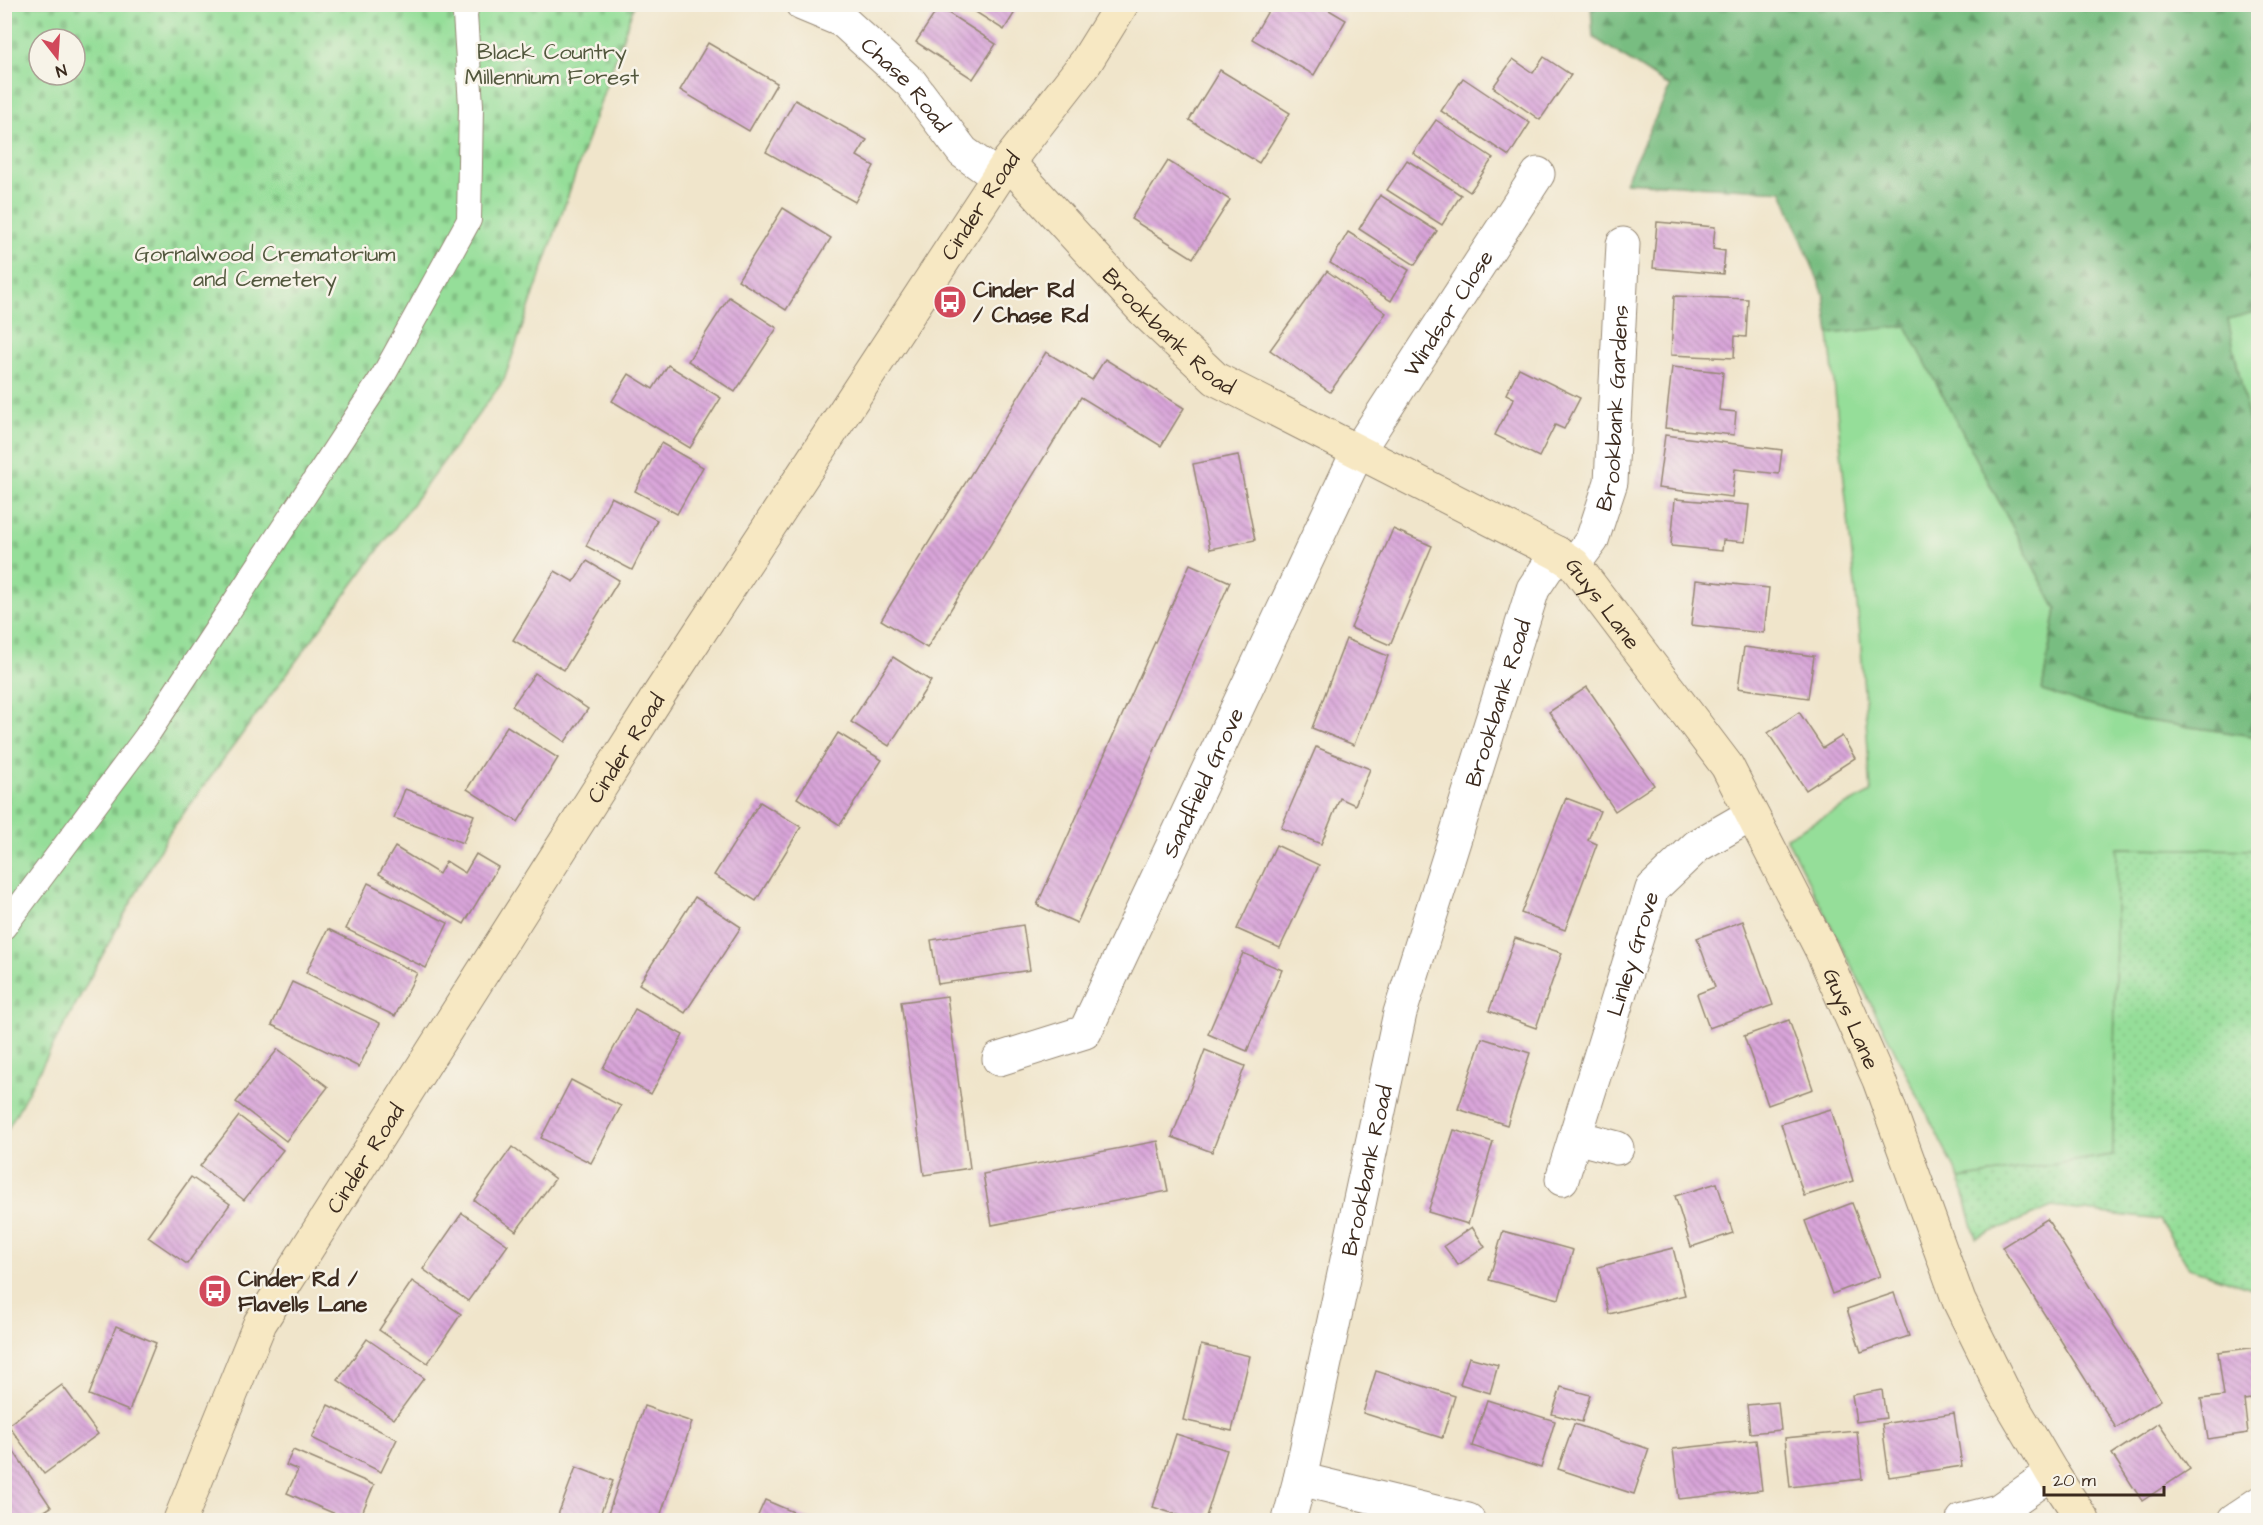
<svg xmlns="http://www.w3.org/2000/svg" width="2263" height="1525" viewBox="0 0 2263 1525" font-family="'Architects Daughter',sans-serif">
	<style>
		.green { fill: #95de99; stroke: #68845c; stroke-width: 1.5 }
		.forest { fill: url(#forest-firs); stroke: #5a7450; stroke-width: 1.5 }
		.cemetery { fill: url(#cemetery-stones); stroke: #68845c; stroke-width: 1.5; fill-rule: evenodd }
		.park { fill: url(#park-dots); stroke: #68845c; stroke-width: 1.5 }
		.building { fill: url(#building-back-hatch) }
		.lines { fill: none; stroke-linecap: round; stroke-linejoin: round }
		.lane-casing { stroke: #968874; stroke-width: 26 }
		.street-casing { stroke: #968874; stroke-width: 35 }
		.secondary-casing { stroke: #968874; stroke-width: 35 }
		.lane { stroke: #fff; stroke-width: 24 }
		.street { stroke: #fff; stroke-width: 33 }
		.secondary { stroke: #f7e8c3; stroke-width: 33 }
		.labels { text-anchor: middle; stroke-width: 5; stroke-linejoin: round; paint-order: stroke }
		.park-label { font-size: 22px; fill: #52573d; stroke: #f7f3e8 }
		.street-label { font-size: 22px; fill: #3b2a1e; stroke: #f7f3e8 }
		.poi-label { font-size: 22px; font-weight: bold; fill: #3b2a1e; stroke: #f7f3e8; text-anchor: start }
	</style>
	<defs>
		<pattern id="forest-firs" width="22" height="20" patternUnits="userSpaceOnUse" patternTransform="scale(1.5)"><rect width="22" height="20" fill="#78bd81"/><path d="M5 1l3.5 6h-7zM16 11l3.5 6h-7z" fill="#649a69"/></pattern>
		<pattern id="cemetery-stones" width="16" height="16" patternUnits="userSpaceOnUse" patternTransform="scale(1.5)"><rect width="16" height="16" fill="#95de99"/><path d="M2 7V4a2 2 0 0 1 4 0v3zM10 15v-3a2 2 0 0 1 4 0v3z" fill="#81bf83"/></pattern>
		<pattern id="park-dots" width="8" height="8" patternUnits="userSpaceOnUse" patternTransform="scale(1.5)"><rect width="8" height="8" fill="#95de99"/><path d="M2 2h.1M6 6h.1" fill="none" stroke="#81bf83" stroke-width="1.8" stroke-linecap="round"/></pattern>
		<pattern id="building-back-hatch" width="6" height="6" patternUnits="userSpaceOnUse" patternTransform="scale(1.5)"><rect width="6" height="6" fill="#d9a5da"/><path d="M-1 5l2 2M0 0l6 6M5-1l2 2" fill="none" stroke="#b187b0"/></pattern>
	</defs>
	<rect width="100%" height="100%" fill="#f7f3e8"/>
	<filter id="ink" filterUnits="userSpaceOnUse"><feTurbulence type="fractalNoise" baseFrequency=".0167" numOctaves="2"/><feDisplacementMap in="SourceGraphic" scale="12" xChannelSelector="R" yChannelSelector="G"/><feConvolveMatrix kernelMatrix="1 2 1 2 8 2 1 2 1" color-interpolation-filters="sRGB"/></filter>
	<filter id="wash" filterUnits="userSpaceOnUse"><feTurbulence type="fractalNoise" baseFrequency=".008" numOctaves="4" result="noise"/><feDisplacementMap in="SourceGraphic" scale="24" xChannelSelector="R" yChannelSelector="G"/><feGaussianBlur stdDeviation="1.35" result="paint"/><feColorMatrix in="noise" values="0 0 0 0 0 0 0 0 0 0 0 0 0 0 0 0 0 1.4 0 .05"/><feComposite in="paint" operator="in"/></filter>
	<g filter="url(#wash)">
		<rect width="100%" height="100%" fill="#f0e5cb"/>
		<g class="green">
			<path d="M2258,311V466L2227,318Z"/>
			<path d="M1906,325L2056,609L2042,691L2135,719L2253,736L2258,734V850L2117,848L2113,1155L1960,1179L1786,837L1871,792L1860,634L1829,334Z"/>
		</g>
		<path class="forest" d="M2001,5H2258V311L2228,319L2258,466V734L2253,736L2135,719L2042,691L2056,609L1906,326L1829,334L1824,295L1782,191L1625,182L1670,87L1593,37L1591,5Z"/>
		<path class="cemetery" d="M5,5H634L504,380L169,833L5,1134ZM39,39H75V75H39Z"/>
		<path class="park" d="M2117,848L2258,850V1290L2189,1268L2160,1220L2052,1207L1976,1238L1960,1179L2113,1155Z"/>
		<g id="blocks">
			<g class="building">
				<path d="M963,4H1020L1004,30Z"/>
				<path d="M1272,4H1319L1346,20L1314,75L1252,39Z"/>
				<path d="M939,7L996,44L973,79L916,42Z"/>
				<path d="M708,43L777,83L749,131L680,90Z"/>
				<path d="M1544,57L1571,75L1540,120L1493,87L1513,59L1533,73Z"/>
				<path d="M1220,70L1290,113L1259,163L1189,120Z"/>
				<path d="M1463,78L1530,123L1509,156L1441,111Z"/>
				<path d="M795,100L867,140L857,156L874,166L855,202L766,152Z"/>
				<path d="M1436,120L1493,158L1470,192L1413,153Z"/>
				<path d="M1407,160L1461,195L1442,225L1387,190Z"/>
				<path d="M1168,161L1230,200L1193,258L1131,219Z"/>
				<path d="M1380,195L1437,231L1415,265L1359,229Z"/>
				<path d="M783,208L831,238L786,310L738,280Z"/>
				<path d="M1657,222L1715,227L1713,249L1725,251L1723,274L1653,268Z"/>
				<path d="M1348,232L1409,270L1391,301L1330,263Z"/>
				<path d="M1327,271L1386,313L1330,392L1270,350Z"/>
				<path d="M1674,296L1748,299L1746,337L1735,336L1734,358L1671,355Z"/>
				<path d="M729,297L777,328L735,392L688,361Z"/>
				<path d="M1046,352L1092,380L1105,359L1184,408L1161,446L1081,397L927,648L881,620Z"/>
				<path d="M668,365L721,398L690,448L612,401L629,374L653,389Z"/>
				<path d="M1672,367L1723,372L1719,410L1736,412L1734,435L1665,428Z"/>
				<path d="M1519,368L1580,398L1564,429L1555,425L1539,457L1495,435L1514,398L1506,394Z"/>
				<path d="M1665,435L1782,450L1779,474L1735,469L1732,497L1658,488Z"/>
				<path d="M661,443L703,467L677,514L635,491Z"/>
				<path d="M1238,455L1255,540L1210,549L1193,464Z"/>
				<path d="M611,497L657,520L632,570L586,546Z"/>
				<path d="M1675,499L1749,505L1745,542L1723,540L1722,551L1671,546Z"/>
				<path d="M1393,529L1432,546L1390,645L1351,628Z"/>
				<path d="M587,561L619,580L564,670L513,640L555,571L574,582Z"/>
				<path d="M1190,564L1230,582L1077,923L1037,905Z"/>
				<path d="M1696,580L1769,588L1764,633L1691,625Z"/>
				<path d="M1346,639L1388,656L1354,745L1312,728Z"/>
				<path d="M1744,647L1814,656L1808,698L1738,688Z"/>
				<path d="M893,657L931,681L889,746L851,722Z"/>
				<path d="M535,673L588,709L565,742L512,706Z"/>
				<path d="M1587,687L1654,785L1615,811L1549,712Z"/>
				<path d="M1799,712L1823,748L1842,736L1855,758L1806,790L1768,733Z"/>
				<path d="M507,726L558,758L518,822L467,789Z"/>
				<path d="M838,733L882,760L840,825L797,798Z"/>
				<path d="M1316,747L1370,769L1355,805L1340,798L1321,844L1281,828Z"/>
				<path d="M405,789L474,815L463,843L394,818Z"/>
				<path d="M1566,798L1600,811L1588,840L1597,844L1565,930L1521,913Z"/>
				<path d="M760,802L801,827L756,901L714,875Z"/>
				<path d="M1276,845L1319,865L1280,948L1237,929Z"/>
				<path d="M395,847L439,874L446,861L465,873L476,854L498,867L464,924L379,874Z"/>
				<path d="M368,883L448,923L426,968L346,929Z"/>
				<path d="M695,897L741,927L685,1013L639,984Z"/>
				<path d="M1743,921L1773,1005L1709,1028L1697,994L1715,987L1697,938Z"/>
				<path d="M1023,925L1030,970L938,984L931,940Z"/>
				<path d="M328,929L417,973L395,1016L306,973Z"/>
				<path d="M1515,938L1562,953L1536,1028L1489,1011Z"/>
				<path d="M1243,953L1282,970L1247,1051L1208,1034Z"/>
				<path d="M292,982L380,1023L359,1067L272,1025Z"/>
				<path d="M947,996L970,1168L924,1175L901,1002Z"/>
				<path d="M635,1009L683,1035L651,1094L603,1068Z"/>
				<path d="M1789,1020L1813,1089L1768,1105L1744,1036Z"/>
				<path d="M1482,1038L1530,1053L1507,1125L1458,1109Z"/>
				<path d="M278,1049L328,1087L286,1141L236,1102Z"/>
				<path d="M1205,1050L1245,1066L1212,1152L1172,1137Z"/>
				<path d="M571,1080L621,1106L591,1163L541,1138Z"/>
				<path d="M1831,1109L1853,1181L1804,1196L1781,1124Z"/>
				<path d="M239,1116L283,1150L244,1200L200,1166Z"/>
				<path d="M1454,1130L1493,1142L1468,1224L1428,1212Z"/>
				<path d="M1158,1141L1168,1191L992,1225L983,1174Z"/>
				<path d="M512,1147L555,1179L516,1231L474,1200Z"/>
				<path d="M191,1177L230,1204L187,1264L148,1237Z"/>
				<path d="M1717,1183L1733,1233L1691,1247L1675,1196Z"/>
				<path d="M1852,1203L1880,1276L1832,1294L1805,1221Z"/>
				<path d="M462,1213L508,1245L468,1301L423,1269Z"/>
				<path d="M2047,1219L2161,1400L2116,1428L2002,1247Z"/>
				<path d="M1472,1227L1485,1247L1458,1265L1444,1246Z"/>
				<path d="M1503,1231L1573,1250L1559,1299L1489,1280Z"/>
				<path d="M1673,1248L1685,1295L1609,1314L1598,1267Z"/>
				<path d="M412,1281L461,1314L428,1363L379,1330Z"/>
				<path d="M1894,1293L1909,1336L1861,1352L1847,1309Z"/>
				<path d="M116,1326L156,1343L129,1411L89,1395Z"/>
				<path d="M367,1339L424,1378L394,1419L338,1380Z"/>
				<path d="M1201,1345L1250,1356L1232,1431L1183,1420Z"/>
				<path d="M2258,1347V1398L2244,1400L2248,1433L2208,1439L2201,1399L2224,1396L2218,1352Z"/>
				<path d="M1469,1357L1498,1365L1490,1393L1460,1384Z"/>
				<path d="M1376,1371L1455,1396L1442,1438L1363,1413Z"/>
				<path d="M62,1385L98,1434L44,1474L8,1425Z"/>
				<path d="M1561,1387L1590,1395L1582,1422L1552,1414Z"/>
				<path d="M1882,1390L1886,1418L1856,1422L1852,1395Z"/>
				<path d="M1487,1400L1555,1421L1541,1468L1472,1446Z"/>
				<path d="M1778,1402L1781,1430L1750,1433L1747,1405Z"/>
				<path d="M328,1405L397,1439L381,1472L312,1438Z"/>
				<path d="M644,1406L692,1422L659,1520H606Z"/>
				<path d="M1954,1413L1962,1466L1889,1477L1882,1424Z"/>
				<path d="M2159,1423L2190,1469L2142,1501L2112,1454Z"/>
				<path d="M1574,1424L1649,1449L1634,1494L1558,1469Z"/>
				<path d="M1857,1431L1862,1479L1790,1487L1785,1438Z"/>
				<path d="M1176,1434L1227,1450L1205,1520H1193L1153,1507Z"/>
				<path d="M1756,1440L1762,1490L1679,1499L1673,1449Z"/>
				<path d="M7,1441L51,1507L31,1520H4V1443Z"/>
				<path d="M293,1450L374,1485L359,1520H349L287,1493L298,1470L286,1465Z"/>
				<path d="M576,1467L613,1481L598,1520H556Z"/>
				<path d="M765,1500L812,1520H756Z"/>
			</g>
		</g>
	</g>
	<g filter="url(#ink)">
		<use href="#blocks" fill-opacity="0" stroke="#968874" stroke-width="1.5"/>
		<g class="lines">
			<g class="lane-casing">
				<path id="lane" d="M4,927L146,737L383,376L469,220L471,105L465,15L467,4"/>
			</g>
			<g class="street-casing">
				<g id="street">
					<path id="s1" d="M802,4L843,21L911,83L963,152L998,177"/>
					<path id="s2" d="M1574,564L1592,540L1611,482L1623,244"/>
					<path id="s3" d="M999,1059L1085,1032L1358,451L1538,174"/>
					<path d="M1576,1137L1617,1148"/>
					<path id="s4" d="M1562,1179L1652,889L1697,846L1751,815"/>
					<path d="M1300,1479L1468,1520"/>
					<path id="s5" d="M1289,1520L1300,1479L1400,1013L1533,589L1557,553"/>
					<path d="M1963,1520L1998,1511L2052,1473"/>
					<path d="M2234,1520L2258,1504"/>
				</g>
			</g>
			<g class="secondary-casing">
				<g id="secondary">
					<path id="s6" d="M1008,162L1144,311L1216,379L1557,553L1574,564L1727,766L1821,949L1879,1080L1959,1301L2002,1388L2052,1473L2083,1520"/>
					<path id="s7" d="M180,1520L260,1323L660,693L1008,162L1086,62L1122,4"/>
				</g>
			</g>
			<use href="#lane" class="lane"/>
			<use href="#street" class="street"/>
			<use href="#secondary" class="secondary"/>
		</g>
	</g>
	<defs>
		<g id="bus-disc" transform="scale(1.725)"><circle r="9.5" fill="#d1495b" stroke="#f7f3e8"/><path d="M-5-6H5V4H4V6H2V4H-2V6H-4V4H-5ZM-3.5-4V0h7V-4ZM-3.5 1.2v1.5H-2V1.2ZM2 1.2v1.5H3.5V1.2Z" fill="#fff"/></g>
	</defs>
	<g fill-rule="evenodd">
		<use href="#bus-disc" x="950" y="302"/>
		<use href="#bus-disc" x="215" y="1291"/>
	</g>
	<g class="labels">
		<g class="park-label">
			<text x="552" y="59">Black Country<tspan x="552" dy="25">Millennium Forest</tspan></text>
			<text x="265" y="261">Gornalwood Crematorium<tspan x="265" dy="25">and Cemetery</tspan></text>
		</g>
		<g class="street-label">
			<text dy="8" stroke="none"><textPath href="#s1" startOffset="134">Chase Road</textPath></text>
			<text dy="8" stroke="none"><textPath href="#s7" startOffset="1542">Cinder Road</textPath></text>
			<text dy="8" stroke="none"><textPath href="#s3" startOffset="897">Windsor Close</textPath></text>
			<text dy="8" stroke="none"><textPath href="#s6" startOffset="234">Brookbank Road</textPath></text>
			<text dy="8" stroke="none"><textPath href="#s2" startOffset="165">Brookbank Gardens</textPath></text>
			<text dy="8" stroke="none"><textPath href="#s6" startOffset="753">Guys Lane</textPath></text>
			<text dy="8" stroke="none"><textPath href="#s5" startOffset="844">Brookbank Road</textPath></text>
			<text dy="8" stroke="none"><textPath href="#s7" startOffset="894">Cinder Road</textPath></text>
			<text dy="8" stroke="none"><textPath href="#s3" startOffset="366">Sandfield Grove</textPath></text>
			<text dy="8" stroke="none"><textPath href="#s4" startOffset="236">Linley Grove</textPath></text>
			<text dy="8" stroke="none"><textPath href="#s6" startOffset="1239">Guys Lane</textPath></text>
			<text dy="8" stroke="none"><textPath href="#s7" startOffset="408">Cinder Road</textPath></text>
			<text dy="8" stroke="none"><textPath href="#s5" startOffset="358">Brookbank Road</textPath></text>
		</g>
		<g class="poi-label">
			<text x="973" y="297">Cinder Rd<tspan x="973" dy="25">/ Chase Rd</tspan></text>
			<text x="238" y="1286">Cinder Rd /<tspan x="238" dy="25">Flavells Lane</tspan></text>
		</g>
	</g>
	<rect width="2263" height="1525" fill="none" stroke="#f7f3e8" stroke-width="24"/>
	<g transform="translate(57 57) rotate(163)"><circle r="28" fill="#f7f3e8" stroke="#aca397" stroke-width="1.5"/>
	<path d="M0-4.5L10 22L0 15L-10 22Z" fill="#d1495b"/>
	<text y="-9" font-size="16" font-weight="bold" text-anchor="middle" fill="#3b2a1e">N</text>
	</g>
	<path d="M2044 1486v9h120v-9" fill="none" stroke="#3b2a1e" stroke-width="3"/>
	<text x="2053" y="1486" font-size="18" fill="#3b2a1e" stroke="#f7f3e8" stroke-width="4.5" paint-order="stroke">20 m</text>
</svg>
